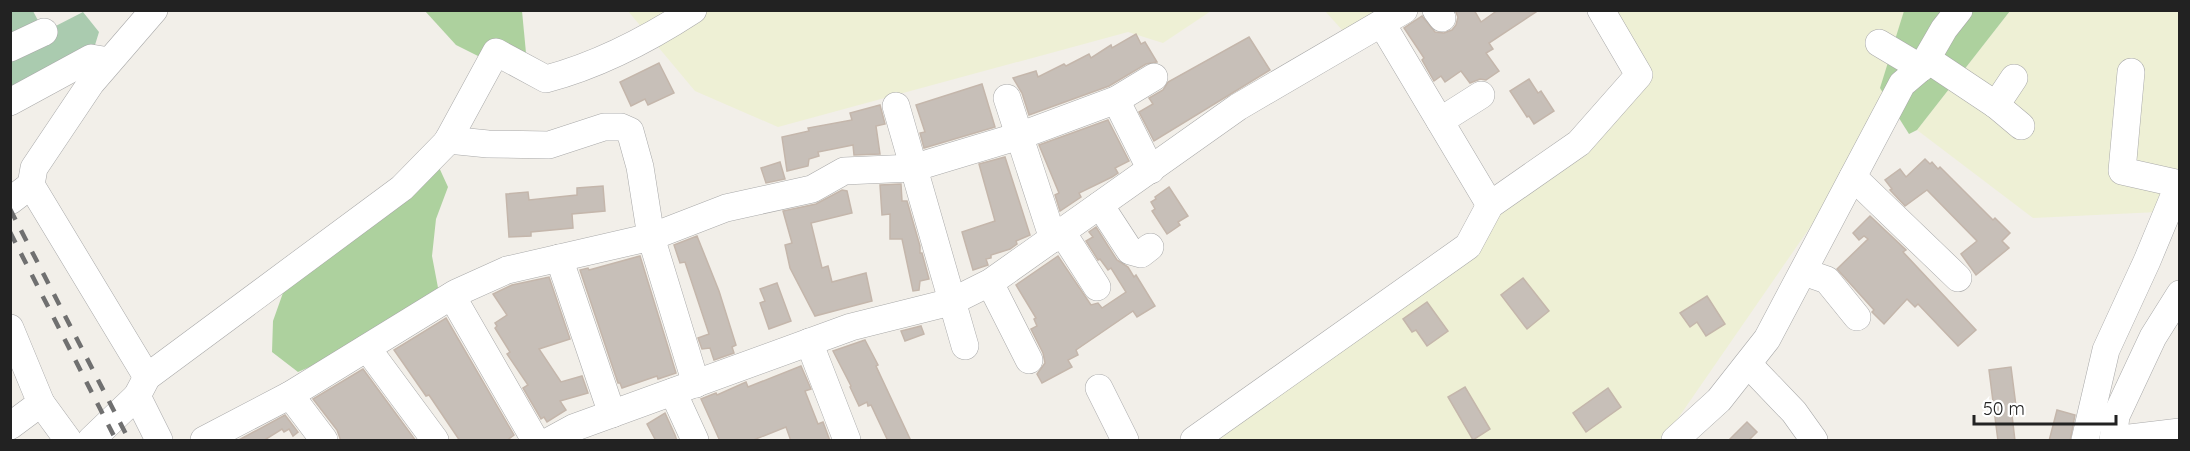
<svg xmlns="http://www.w3.org/2000/svg" width="2190" height="451" viewBox="0 0 2190 451" font-family="Quicksand,sans-serif">
	<style>
		.farmland { fill: #eef0d5 }
		.forest { fill: #add19e }
		.cemetery { fill: #aacbaf }
		.building { fill: #c7bfb8; stroke: #c4b6ab; stroke-width: 1.5 }
		.lines { fill: none; stroke-linecap: round; stroke-linejoin: round }
		.minor-casing { stroke: #a9a9a9; stroke-width: 28 }
		.minor { stroke: #fff; stroke-width: 27 }
		.rail { stroke: #707070; stroke-width: 4.5; stroke-dasharray: 12 12; stroke-linecap: butt }
	</style>
	<rect width="100%" height="100%" fill="#f2efe9"/>
	<g class="farmland">
		<path d="M628,11H1211L1163,43L1128,32L778,127L695,91Z"/>
		<path d="M1325,11H1381L1344,32Z"/>
		<path d="M1600,11H1912L1880,126L1663,440H1194L1469,243L1639,75Z"/>
		<path d="M2010,11H2179V211L2033,218L1917,130Z"/>
	</g>
	<g class="forest">
		<path d="M425,11H522L526,53L482,58L456,45Z"/>
		<path d="M1904,11H2010L1917,130L1909,134L1880,88Z"/>
		<path d="M437,163L448,187L436,219L432,256L439,293L321,362L298,372L272,352L273,321L284,290Z"/>
	</g>
	<path class="cemetery" d="M11,11H33L44,32L83,12L99,32L91,58L11,97Z"/>
	<g class="building">
		<path d="M1455,10H1474L1481,22L1498,10H1539L1489,43L1493,49L1486,53L1499,71L1486,80L1480,79L1470,83L1461,71L1445,82L1441,76L1434,81L1422,60L1424,58L1404,28L1422,16L1435,32L1444,33L1452,30L1456,25L1458,17Z"/>
		<path d="M1136,34L1141,44L1145,42L1157,62L1146,64L1109,86L1029,115L1022,93L1013,78L1036,71L1038,77L1064,64L1066,66L1089,54L1091,58L1111,45L1112,48Z"/>
		<path d="M1249,37L1270,70L1154,141L1139,112L1153,104L1149,98L1163,90L1168,82Z"/>
		<path d="M659,63L674,93L648,105L645,99L631,106L620,82Z"/>
		<path d="M1529,79L1538,93L1541,91L1554,111L1534,124L1529,116L1527,117L1510,91Z"/>
		<path d="M982,84L995,127L924,148L920,133L925,132L916,105Z"/>
		<path d="M880,105L885,124L876,126L880,154L854,155L853,145L818,152L819,156L809,159L808,166L787,171L782,137L809,131L808,128L852,120L850,113Z"/>
		<path d="M1108,120L1129,161L1115,168L1118,173L1112,177L1079,193L1081,197L1060,211L1055,195L1059,193L1039,145Z"/>
		<path d="M1005,157L1030,235L1016,241L1017,244L1010,249L991,255V258L986,259L988,265L973,270L962,232L995,221L979,164Z"/>
		<path d="M1925,159L1930,164L1932,162L1938,169L1940,167L1993,220L1995,218L2010,233L2002,241L2009,248L1976,275L1961,254L1977,241L1927,190L1905,206L1890,190L1892,189L1885,180L1900,169L1906,177Z"/>
		<path d="M780,162L785,179L766,183L761,168Z"/>
		<path d="M901,184L902,201H907L920,246V253H922L929,279L920,281L919,290L913,291L902,239H890V214L882,215L880,185Z"/>
		<path d="M603,186L605,211L572,214L573,228L531,232V236L509,237L506,194L528,192L529,200L577,195V188Z"/>
		<path d="M1169,187L1188,216L1178,222L1180,225L1167,234L1152,211L1155,209L1151,202L1156,199L1155,197Z"/>
		<path d="M842,190L847,191L852,213L811,223L822,268L828,266L832,282L866,273L872,301L815,316L790,268L785,245L792,243L783,211L816,204Z"/>
		<path d="M1870,216L1906,250L1903,252L1976,330L1958,346L1918,304L1915,307L1907,299L1884,324L1872,312L1874,310L1837,269L1868,239L1864,236L1859,240L1853,233Z"/>
		<path d="M1096,227L1117,260L1128,267L1134,277L1136,275L1155,306L1137,317L1133,311L1076,350L1078,355L1068,360L1072,367L1042,383L1037,374L1045,363L1043,353L1031,329L1037,326L1034,319L1036,318L1016,285L1058,256L1091,305L1098,303L1102,308L1126,292L1111,268L1108,270L1100,259L1098,260L1086,241L1093,237L1089,232Z"/>
		<path d="M697,236L719,291L736,345L732,347L734,353L714,360L710,348L702,349L698,338L709,334L685,262L680,263L674,245Z"/>
		<path d="M640,256L676,373L658,379L657,376L622,388L620,383H618L580,270L588,268L589,270Z"/>
		<path d="M549,277L570,339L539,349L561,382L582,376L588,393L560,401L566,410L547,422L544,417L541,419L523,388L528,385L507,354L510,352L495,328L497,326L495,323L507,315L493,294L512,285Z"/>
		<path d="M1523,278L1549,311L1527,329L1501,295Z"/>
		<path d="M777,283L791,321L769,329L760,303L765,301L760,289Z"/>
		<path d="M1707,296L1725,324L1706,336L1697,322L1690,327L1680,313Z"/>
		<path d="M1427,302L1448,331L1427,346L1416,330L1412,332L1403,319Z"/>
		<path d="M446,318L514,435L506,441H460L429,395L426,396L394,350Z"/>
		<path d="M921,326L924,334L905,341L901,331Z"/>
		<path d="M865,340L878,365L876,366L911,441H888L871,405L868,406L867,402L859,406L850,387L851,386L833,351Z"/>
		<path d="M801,366L811,389L805,391L818,424L823,422L830,441H791L786,427L751,441H720L701,399L716,393L717,395L746,382L748,387Z"/>
		<path d="M2011,367L2017,414L2012,415L2015,441H1998L1989,370Z"/>
		<path d="M363,369L416,441H341L337,430L313,399Z"/>
		<path d="M1465,387L1490,429L1473,440L1448,397Z"/>
		<path d="M1608,388L1621,407L1586,432L1573,413Z"/>
		<path d="M2057,410L2075,415L2070,441H2049Z"/>
		<path d="M665,413L675,435L677,441H656L647,424Z"/>
		<path d="M285,415L298,432L293,436L289,429L284,432L282,429L263,441H237Z"/>
		<path d="M1747,422L1757,432L1748,441H1728Z"/>
	</g>
	<g class="lines">
		<g class="minor-casing">
			<g id="minor">
				<path d="M1436,10L1442,18"/>
				<path d="M1382,24L1490,205"/>
				<path d="M1879,43L1921,68"/>
				<path d="M10,48L44,32"/>
				<path d="M1927,59L1996,105L2021,126"/>
				<path d="M2131,72L2122,171L2180,184"/>
				<path d="M1007,98L1053,239"/>
				<path d="M1116,100L1151,170"/>
				<path d="M10,102L91,58L109,61"/>
				<path d="M1996,105L2014,78"/>
				<path d="M896,106L965,346"/>
				<path d="M1440,121L1481,95"/>
				<path d="M448,140L488,144L549,145L604,127H621L630,131L640,167L651,237L696,384"/>
				<path d="M1853,177L1958,278"/>
				<path d="M10,201L31,185"/>
				<path d="M1100,205L1130,251L1141,254L1150,247"/>
				<path d="M1062,232L1097,287"/>
				<path d="M559,258L612,414"/>
				<path d="M1804,272L1827,280L1857,317"/>
				<path d="M990,283L1029,360"/>
				<path d="M452,296L535,440"/>
				<path d="M10,328L41,403L10,426"/>
				<path d="M809,342L847,440"/>
				<path d="M367,348L435,440"/>
				<path d="M1748,364L1794,412L1814,440"/>
				<path d="M147,377L31,185L34,168L91,83L154,10"/>
				<path d="M1099,388L1125,440"/>
				<path d="M673,392L695,440"/>
				<path d="M290,395L324,440"/>
				<path d="M137,396L159,440"/>
				<path d="M41,403L68,440"/>
				<path d="M91,440L137,396L147,377L402,188L447,142L496,52L546,79C599,65 647,40 693,10"/>
				<path d="M204,440L290,395L456,293L507,270L651,237L726,208L812,189L844,171L913,168L1019,136L1116,100L1154,77"/>
				<path d="M551,440L573,428L851,327L951,302L991,282L1238,107L1404,10"/>
				<path d="M1194,440L1468,246L1490,205L1579,143L1639,75L1601,10"/>
				<path d="M1675,440L1719,400L1767,339L1902,84L1922,67L1944,29L1959,10"/>
				<path d="M2085,440L2106,350L2147,261L2179,184"/>
				<path d="M2113,440L2116,416L2153,337L2180,294"/>
				<path d="M2113,440L2180,432"/>
			</g>
		</g>
		<use href="#minor" class="minor"/>
		<g class="rail">
			<path d="M10,209L129,440"/>
			<path d="M10,232L116,440"/>
		</g>
	</g>
	<rect width="2190" height="451" fill="none" stroke="#222222" stroke-width="24"/>
	<path d="M1974 415v9h142v-9" fill="none" stroke="#222222" stroke-width="3"/>
	<text x="1983" y="415" font-size="18" fill="#222222" stroke="#ffffff" stroke-width="4.5" paint-order="stroke">50 m</text>
</svg>
